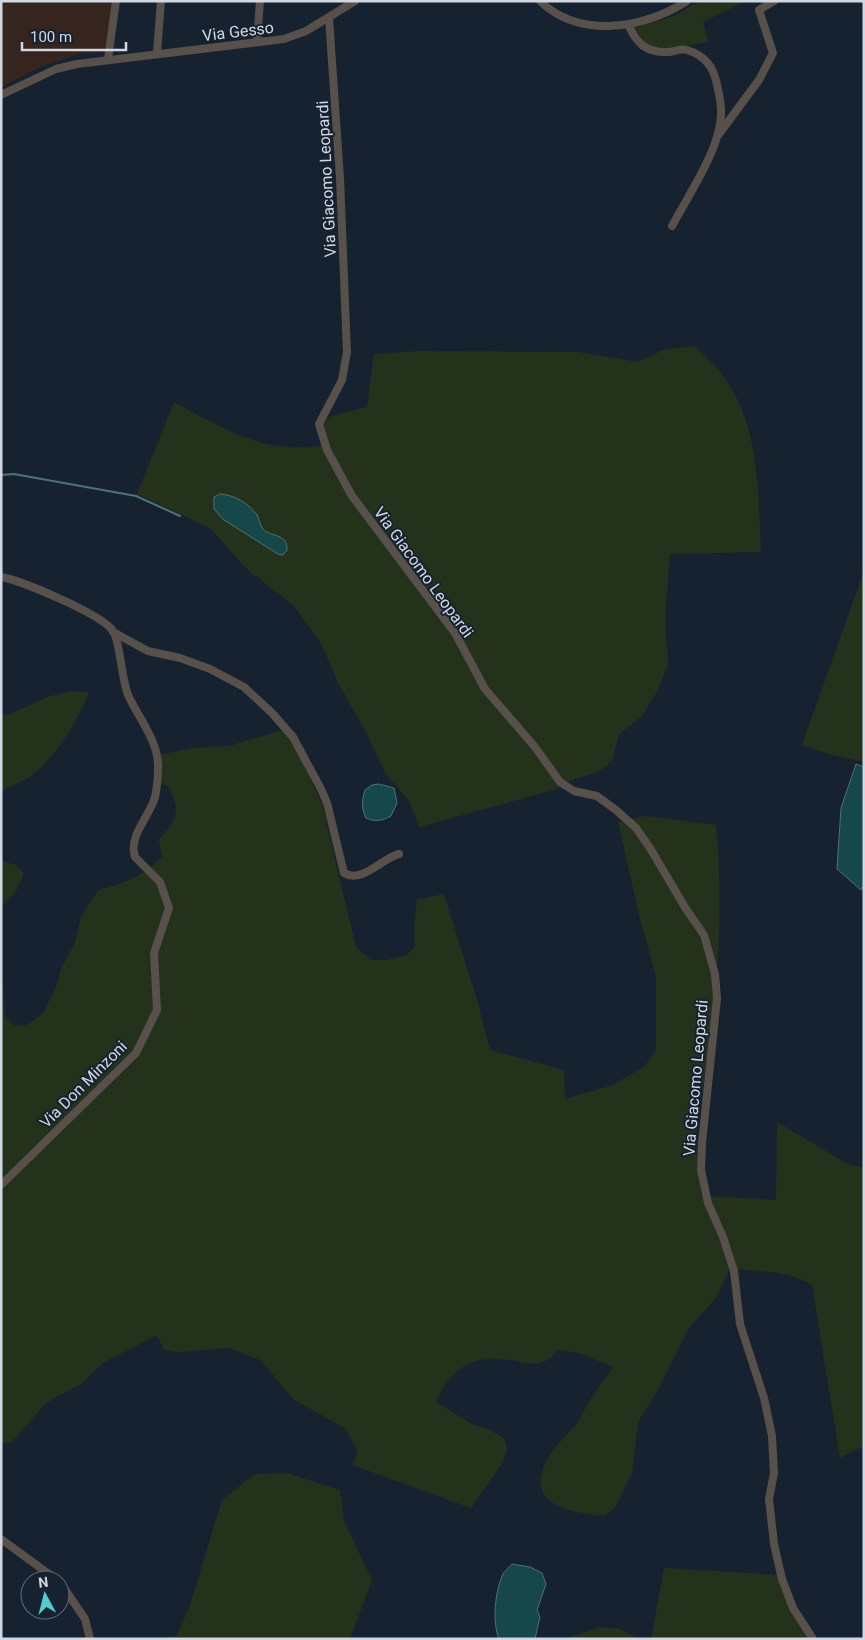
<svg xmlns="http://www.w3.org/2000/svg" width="865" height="1640" viewBox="0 0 865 1640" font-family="Roboto,sans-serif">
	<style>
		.education { fill: #36241e }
		.green { fill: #24321c }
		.water { fill: #164749; stroke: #4e7277 }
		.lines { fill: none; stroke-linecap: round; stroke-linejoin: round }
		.stream { stroke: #4e7277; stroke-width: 2 }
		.minor { stroke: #58504a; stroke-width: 8 }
		.labels { text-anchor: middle; stroke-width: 4; stroke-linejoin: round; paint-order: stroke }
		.street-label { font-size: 16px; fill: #d1d8e2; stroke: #172230 }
	</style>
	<rect width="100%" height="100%" fill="#172230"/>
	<path class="education" d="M1,1H112L110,26L104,52L79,54L43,66L1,87Z"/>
	<g class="green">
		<path d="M699,1H746L703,22L708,42L664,50L642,44L633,28L674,16Z"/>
		<path d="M694,346C704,356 716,365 724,377C760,427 758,492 761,552L670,554L665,617L668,665L657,692L641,717L619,734L612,761L598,772L575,779L557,789L419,827L409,801L385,773L366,732L338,683L322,645L295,607L247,569L210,528L137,494L174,402C224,429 266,456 325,445L315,426L331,416L367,407L374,354L420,351L578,352L638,362L663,350Z"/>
		<path d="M864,571V762L829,754L802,745Z"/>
		<path d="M72,691L89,692C78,721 53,763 26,779C18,783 9,787 1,791V714L8,715L50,696Z"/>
		<path d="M283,730L291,737L322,804L356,947L372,960H387L407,955L415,946L414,928L417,900L444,894L478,1003L490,1050L564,1070L565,1099L613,1085L645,1066L656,1050V976L640,919L618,822L645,816L716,825C723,897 719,966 711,1038C707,1069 699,1100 697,1132C696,1153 699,1175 702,1196L776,1200L777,1122L846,1163L864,1168V1450L861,1447L840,1458L812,1285C788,1270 758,1271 730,1269L715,1299L689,1328L659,1388L638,1422L632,1473L616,1506L605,1516C572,1513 523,1506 547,1460C554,1446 566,1436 576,1425C581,1418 584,1409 589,1402C596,1390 606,1379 613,1367L580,1353L558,1350C554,1354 549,1360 543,1362C531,1366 521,1361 509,1360C472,1354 450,1369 436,1402L472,1424L490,1430L505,1439L507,1450L503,1462L471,1508L352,1465L358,1452L345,1428L294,1400L261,1360L229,1348L178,1352L164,1350L157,1335L101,1364L81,1384L46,1403L12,1442L1,1444V959L5,1017L15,1026L27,1025L43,1013L56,987L62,966L74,945L81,917L98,890C125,883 142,877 162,857L159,840C177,819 181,813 169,787L157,782L158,755L193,748L229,746Z"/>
		<path d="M1,861L16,865L24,874L16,891L2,906L1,920Z"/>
		<path d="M287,1473L340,1490L344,1521L372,1580L350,1639H161L177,1636L190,1605L222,1500L255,1474Z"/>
		<path d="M664,1568L781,1575L789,1603L809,1639H651Z"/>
		<path d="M600,1627L620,1629L639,1639H565Z"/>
	</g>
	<g class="water">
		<path d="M220,494C235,495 248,503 257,515C259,519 260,525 263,529C272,538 288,533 287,550L283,555L278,554L224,520L214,509V497Z"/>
		<path d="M856,764L864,767V885L861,890L837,869L841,808Z"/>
		<path d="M379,784L394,788L397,803L391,816C382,821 375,822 366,818C361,808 362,801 365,790L372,785Z"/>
		<path d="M512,1564L530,1567L542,1573L546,1584L537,1610L540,1617L535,1639H499C492,1621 495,1594 502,1576C504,1571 509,1568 512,1564Z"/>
	</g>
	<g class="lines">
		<path class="stream" d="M1,475L14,474L136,496L180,516"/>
		<g class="minor">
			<path d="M540,1C580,40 644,28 687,1"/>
			<path d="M329,18L340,178L347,352L342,380L319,424L327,450L352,496L455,633L485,689L535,747L560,782L574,791L597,796L616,810L636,828L650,848L686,909L704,935L715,974L717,998L702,1143L701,1170L708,1203L723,1237L734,1271L740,1324L764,1398L772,1436L774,1473L769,1499L774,1544L782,1579L793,1608L813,1639"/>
			<path d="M628,24C636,43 646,53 668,52C674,52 680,48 687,50C704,55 714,67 717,85C719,93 721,102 721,111C722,147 689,194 672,226"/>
			<path d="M257,42L260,1"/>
			<path d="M157,53L161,1"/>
			<path d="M108,59L116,1"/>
			<path d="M1,95L56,69L77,64L284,39L306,31L355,1"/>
			<path d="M719,134L759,80L773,53L759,10L774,1"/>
			<path d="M1,577C21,580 103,615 113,631C121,644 121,681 129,697C139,718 159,743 158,767C158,776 157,788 155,797C150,816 128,836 135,857L160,882L169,908L154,953L157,1010L136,1053L1,1185"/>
			<path d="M113,632L148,651L180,658L210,669L244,687L272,713L293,737L321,789L327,803L344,873C362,884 382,858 399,854"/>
			<path d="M1,1539L57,1580"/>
			<path d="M60,1582L85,1619L90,1639"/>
		</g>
	</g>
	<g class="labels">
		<g class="street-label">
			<text transform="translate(238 31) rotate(-7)" y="6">Via Gesso</text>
			<text transform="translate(326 179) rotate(-93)" y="6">Via Giacomo Leopardi</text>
			<text transform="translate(424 572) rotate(54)" y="6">Via Giacomo Leopardi</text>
			<text transform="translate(695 1078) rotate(-85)" y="6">Via Giacomo Leopardi</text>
			<text transform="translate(83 1084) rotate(-45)" y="6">Via Don Minzoni</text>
		</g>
	</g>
	<rect width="865" height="1640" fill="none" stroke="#d1d8e2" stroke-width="5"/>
	<g transform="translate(45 1595) rotate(353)"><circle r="24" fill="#172230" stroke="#616b77"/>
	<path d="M0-4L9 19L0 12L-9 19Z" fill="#52cdce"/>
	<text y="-8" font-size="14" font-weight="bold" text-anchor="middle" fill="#d1d8e2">N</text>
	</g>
	<path d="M22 42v8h104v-8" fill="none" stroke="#d1d8e2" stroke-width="2.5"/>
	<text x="30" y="42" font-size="15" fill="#d1d8e2" stroke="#172230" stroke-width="4" paint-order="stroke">100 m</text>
</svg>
